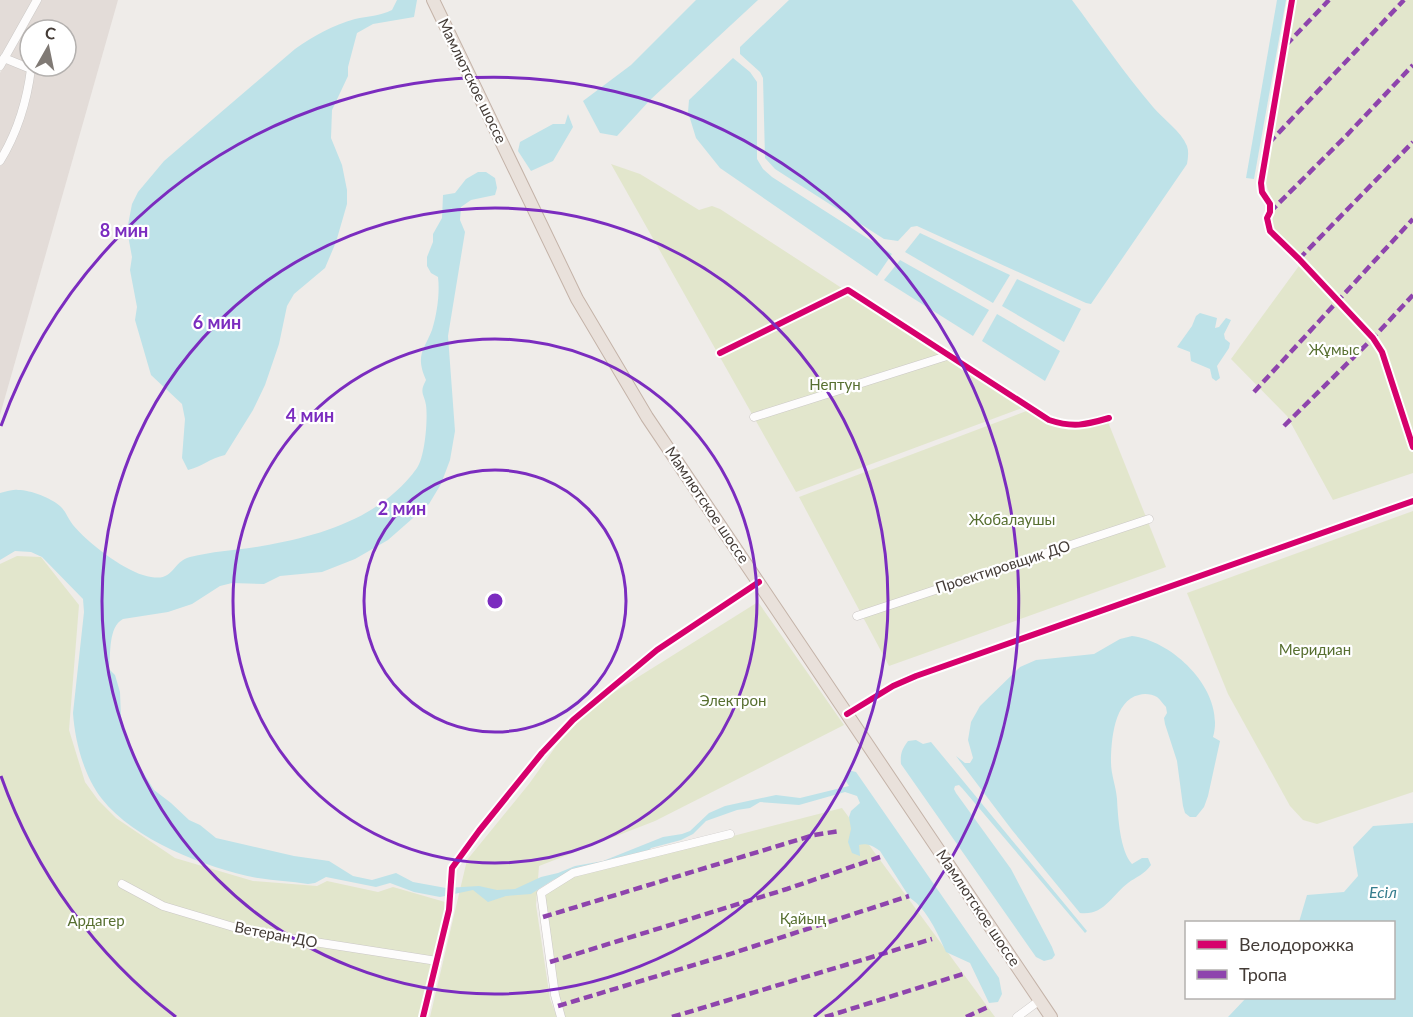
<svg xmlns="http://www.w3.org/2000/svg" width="1413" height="1017" viewBox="0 0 1413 1017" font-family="Lato,sans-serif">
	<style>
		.residential { fill: #e3dcd8; fill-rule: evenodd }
		.green { fill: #e2e6cc }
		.water { fill: #bee2e8 }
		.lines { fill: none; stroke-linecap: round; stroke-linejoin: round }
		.minor-casing { stroke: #cbc8c6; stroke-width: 9 }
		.highway-casing { stroke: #c4b3a8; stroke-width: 14 }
		.minor { stroke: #fdfcfc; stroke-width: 8 }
		.highway { stroke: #e9e1db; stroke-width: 12 }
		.quiet { stroke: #8e44ad; stroke-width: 4.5; stroke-dasharray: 9 4.5; stroke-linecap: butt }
		.cycleway-casing { stroke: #fff; stroke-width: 10 }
		.cycleway { stroke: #d6006c; stroke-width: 6 }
		.ring { fill: none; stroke: #7b2cbf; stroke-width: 3 }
		.labels { text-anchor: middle; stroke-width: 4.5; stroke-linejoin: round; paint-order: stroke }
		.street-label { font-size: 15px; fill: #443c37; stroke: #fff }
		.park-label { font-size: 15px; fill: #576f30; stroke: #fff }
		.water-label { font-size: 16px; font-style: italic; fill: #357d8e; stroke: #fff }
		.centre { fill: #7b2cbf; stroke: #fff; stroke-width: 3 }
		.ring-label { font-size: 18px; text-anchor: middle; font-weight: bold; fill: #7b2cbf; stroke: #fff; stroke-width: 4.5; stroke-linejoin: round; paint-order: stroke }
	</style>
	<rect width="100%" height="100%" fill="#efece9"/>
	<g class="residential">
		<path d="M0,0H35L0,59Z"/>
		<path d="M40,0H118L0,415V166L14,142L31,92L33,68L9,57ZM30,30H66V66H30Z"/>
		<path d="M6,61L28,70L26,90L8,141L0,156V73Z"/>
	</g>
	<g class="green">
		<path d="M1297,0H1413V473L1333,500L1287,416L1231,359L1304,259C1296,251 1276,236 1273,227C1271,219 1275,211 1273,203C1271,194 1266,189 1266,180Z"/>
		<path d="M611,164L640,174L699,210L712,206L720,209L1025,407L796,492Z"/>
		<path d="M1029,410C1064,426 1069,432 1108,422L1166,567L889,666L799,497Z"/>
		<path d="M1413,511V792L1317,824L1303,820L1290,806L1228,694L1187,593Z"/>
		<path d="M17,556L41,557L79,605L69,730L85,782L98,800L116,818L175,858L253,881L317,886L327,881L378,892L393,887L445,902V909L421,1017H0V564Z"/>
		<path d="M758,602L844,725L655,821L539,866L536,905L550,999L557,1017H430L467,860L529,784L579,714Z"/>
		<path d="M842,808L995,1017H565L559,995L545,895L574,877Z"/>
	</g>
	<g class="water">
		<path d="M397,0H417L414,17L373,24L357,33L348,67V76L332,110L331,138L342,165L347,190V204L336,242L325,268L294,294L287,306L279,344L265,385L253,410L225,455C210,458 202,467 188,470L182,458L185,419L182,404L151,375L135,320L137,307L130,270L132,257L127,230L132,204L138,192L164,161L295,49C313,36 333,25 355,19C368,16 380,16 392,10Z"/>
		<path d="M696,0H758L650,100L617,136L600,133L583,101L631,65Z"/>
		<path d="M789,0H1072C1099,36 1124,73 1153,107C1163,119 1181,131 1187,146C1189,152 1188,158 1187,164L1091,304L1086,303L917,226L911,227L898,241L884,239L775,169L765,158L763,78L760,72L740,54V47Z"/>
		<path d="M1277,0H1286L1254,179L1246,178Z"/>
		<path d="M733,58L750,72L757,82V159L763,169L772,177L892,254L877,276L720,168L696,138L688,112L689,100Z"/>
		<path d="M568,114L573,127L553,161L531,171L518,151L520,142L553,124H565Z"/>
		<path d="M478,172H486L495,178L497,188L495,195L471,200L461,207L460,220L465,232L448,336L455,431L450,460L441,484L429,504L388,540L355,559L322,572L280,576L264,584L232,583L220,586L192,604L168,612L123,619C108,627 111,654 109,669L115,675L120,692L121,717L131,753L154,790L171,803L189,820L200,825L216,838L294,856L329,861L353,876L372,880L396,873L413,882L446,888L479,886L497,890L515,889L541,877L558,873L575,866L603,861L663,837L682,834L690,831L709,813L725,806L776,795L800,798L849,786L844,778L848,770L856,772L999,978L1002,994L998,1002L989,1003L970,963L946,952C938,934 927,909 910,898L880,851C873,846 867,843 859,845L860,856L852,853L848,842L851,829L849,817L851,811L860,803L857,796L845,792L799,805L760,802L750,808L737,810L706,821L693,834L681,840L651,848L647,853L573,871L553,880L531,894L506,896L488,902L473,890L440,897L414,892L390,883L376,887L326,877L315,883L308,884C291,881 275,881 258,878C208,869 134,840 102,799C84,776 75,742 73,713L84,612L83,599L42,557L31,552L15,551L0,560V493C6,492 12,489 18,490C31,490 51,498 60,506C66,511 68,519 73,525C87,542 122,569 143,575C176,585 169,563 190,557C213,551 238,550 262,546C320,536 381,518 417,468C425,457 428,419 426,405C424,393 419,393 426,380C415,355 424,350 432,330C437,314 440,293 438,277L431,273L427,266V257L433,242V234L442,218L443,195L455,193L466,179Z"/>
		<path d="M920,233L1010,275L993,303L905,252Z"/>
		<path d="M900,260L989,310L973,336L884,280Z"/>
		<path d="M1017,279L1081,309L1064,342L1002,306Z"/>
		<path d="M1200,313L1217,318L1215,328L1219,327L1226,318L1231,320L1224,334L1225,339L1230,343L1229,348L1217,366L1220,378L1216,381L1212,378L1210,369L1191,361L1190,352L1177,347L1192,326L1196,316Z"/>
		<path d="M997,314L1060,351L1045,381L982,341Z"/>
		<path d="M1132,636C1174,641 1226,692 1213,737L1220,741L1208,796L1204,807L1196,817H1190L1185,813L1183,806L1177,761L1165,724L1164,718L1167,713L1166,707C1163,704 1160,699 1157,697C1152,694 1144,693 1139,695C1114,700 1111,741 1111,762C1111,775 1116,786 1117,799C1118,817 1120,851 1132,864L1142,858H1148L1151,865C1145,874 1136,877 1128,883C1112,895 1104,916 1080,913L1012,830L956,756L965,763H970L973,758L968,740L971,722L980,706L1020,667L1036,660L1094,654L1120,639Z"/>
		<path d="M916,740L923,744L931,742L1087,931L1085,933L962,788L959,785L955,786L954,789L956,793L1011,869L1052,947L1055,955L1052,959L1044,961L1036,957L901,764C900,754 902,749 908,741Z"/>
		<path d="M1413,823V1017H1228L1246,998H1394V922H1299L1307,895L1344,892L1358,876L1353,847L1373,826Z"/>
	</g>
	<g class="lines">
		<g class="minor-casing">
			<g id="minor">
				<path d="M1292,0L1261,183L1262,192L1270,204V212L1267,218L1270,231L1299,259L1373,338L1382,352L1413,447"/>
				<path d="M0,66L37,0"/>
				<path d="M0,161C17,133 27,101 31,69L4,58"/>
				<path d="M720,353L848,290L1049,420C1073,428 1085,425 1109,418"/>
				<path d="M754,417L950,355"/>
				<path d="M857,616L1149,519"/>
				<path d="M847,714L893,686L916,676L1413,501"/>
				<path d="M122,884L163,906L250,932L437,961"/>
				<path d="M423,1017L449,910L452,868L479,831L542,753L573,720L657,650L759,582"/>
				<path d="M561,1017L555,995L541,893L573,873L730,834"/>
				<path d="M1017,1017L1040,1000"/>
			</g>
		</g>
		<g class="highway-casing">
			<path id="highway" d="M433,0L577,299L647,417L1051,1017"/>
		</g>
		<use href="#minor" class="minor"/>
		<use href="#highway" class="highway"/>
		<g class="quiet">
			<path d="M1286,45L1329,0"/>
			<path d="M1269,143L1404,0"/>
			<path d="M1270,212L1346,136L1413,65"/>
			<path d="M1299,259L1413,142"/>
			<path d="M1254,392L1413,219"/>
			<path d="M1284,426L1373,338L1413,295"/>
			<path d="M543,917L814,835L840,831"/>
			<path d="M550,962L787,889L880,857"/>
			<path d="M558,1006L727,955L909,896"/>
			<path d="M672,1017L932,939"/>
			<path d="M825,1017L966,973"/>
			<path d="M966,1017L988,1007"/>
		</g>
		<g class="cycleway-casing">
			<g id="cycleway">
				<path d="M1292,0L1261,183L1262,192L1270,204V212L1267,218L1270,231L1299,259L1373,338L1382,352L1413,447"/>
				<path d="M720,353L848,290L1049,420C1073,428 1085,425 1109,418"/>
				<path d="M847,714L893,686L916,676L1413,501"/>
				<path d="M423,1017L449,910L452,868L479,831L542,753L573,720L657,650L759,582"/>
			</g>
		</g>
		<use href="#cycleway" class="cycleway"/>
	</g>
	<g class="ring">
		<circle cx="495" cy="601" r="131"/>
		<circle cx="495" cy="601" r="262"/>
		<circle cx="495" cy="601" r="393"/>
		<path d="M176 1017A524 524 0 0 1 1 776M1 426A524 524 0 1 1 814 1017"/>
	</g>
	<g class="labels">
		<g class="street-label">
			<text transform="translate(472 81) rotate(64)" y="5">Мамлютское шоссе</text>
			<text transform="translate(707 505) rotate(56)" y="5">Мамлютское шоссе</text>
			<text transform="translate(1003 567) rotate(-18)" y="5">Проектировщик ДО</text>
			<text transform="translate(978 908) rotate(56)" y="5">Мамлютское шоссе</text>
			<text transform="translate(276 935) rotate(11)" y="5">Ветеран ДО</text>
		</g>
		<g class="park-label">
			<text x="1334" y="355">Жұмыс</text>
			<text x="835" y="390">Нептун</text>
			<text x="1012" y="525">Жобалаушы</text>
			<text x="1315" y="655">Меридиан</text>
			<text x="733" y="706">Электрон</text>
			<text x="803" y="924">Қайың</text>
			<text x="96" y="926">Ардагер</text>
		</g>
		<g class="water-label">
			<text x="1383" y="898">Есіл</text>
		</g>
	</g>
	<circle cx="495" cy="601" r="9" class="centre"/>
	<g class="ring-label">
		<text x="124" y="237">8 мин</text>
		<text x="217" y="329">6 мин</text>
		<text x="310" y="422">4 мин</text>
		<text x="402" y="515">2 мин</text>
	</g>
	<rect x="1185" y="921" width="210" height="78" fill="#ffffff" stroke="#b4b1af" stroke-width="1.5"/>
	<rect x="1197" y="940" width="30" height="9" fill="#d6006c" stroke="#b4b1af" stroke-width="1.5"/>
	<text x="1239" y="951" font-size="18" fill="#443c37">Велодорожка</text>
	<rect x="1197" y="970" width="30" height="9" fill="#8e44ad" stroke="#b4b1af" stroke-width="1.5"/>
	<text x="1239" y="981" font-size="18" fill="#443c37">Тропа</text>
	<g transform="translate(48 48) rotate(9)"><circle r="28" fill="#ffffff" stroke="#b4b1af" stroke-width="1.5"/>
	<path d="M0-4.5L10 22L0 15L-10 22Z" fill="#807a75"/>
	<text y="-9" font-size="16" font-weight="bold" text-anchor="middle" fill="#443c37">С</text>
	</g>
</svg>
